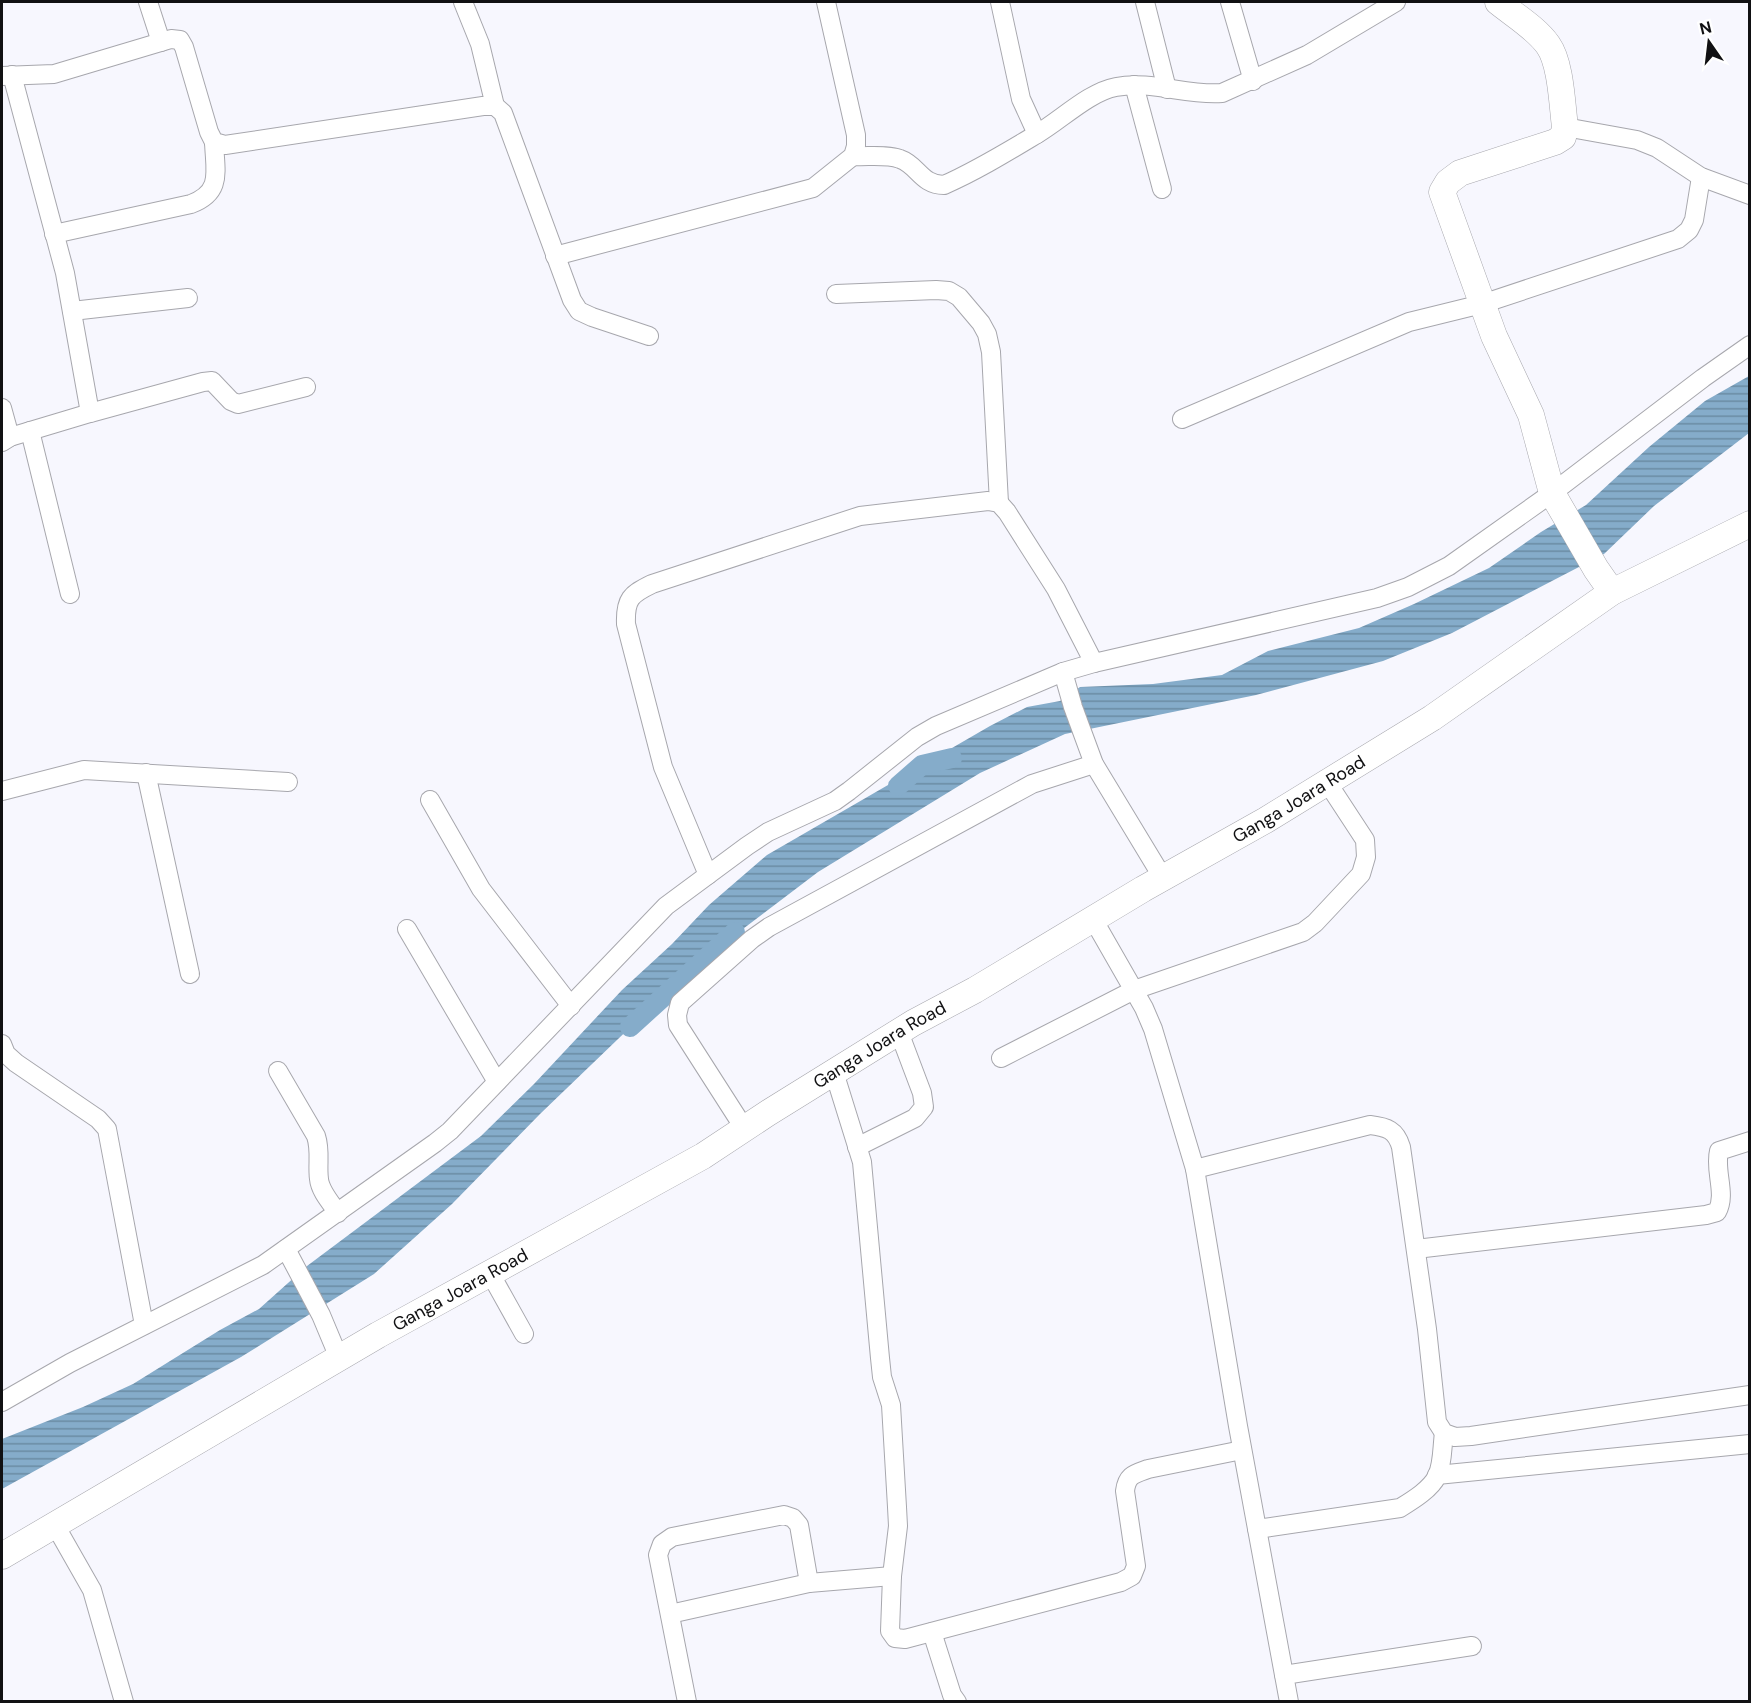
<svg xmlns="http://www.w3.org/2000/svg" width="1751" height="1703" viewBox="0 0 1751 1703" font-family="'DM Sans',sans-serif">
	<style>
		.water { fill: url(#water-rules) }
		.lines { fill: none; stroke-linecap: round; stroke-linejoin: round }
		.canal { stroke: #85acca; stroke-width: 20 }
		.minor-casing { stroke: #a7a7ad; stroke-width: 20 }
		.secondary-casing { stroke: #a7a7ad; stroke-width: 27 }
		.minor { stroke: #fff; stroke-width: 18 }
		.secondary { stroke: #fff; stroke-width: 26 }
		.labels { text-anchor: middle; stroke-width: 6; stroke-linejoin: round; paint-order: stroke }
		.street-label { font-size: 18px; fill: #111113; stroke: #fff }
	</style>
	<defs>
		<pattern id="water-rules" width="6" height="5" patternUnits="userSpaceOnUse" patternTransform="scale(1.5)"><rect width="6" height="5" fill="#85acca"/><path d="M0 2.5h6" fill="none" stroke="#6b8ba3"/></pattern>
	</defs>
	<rect width="100%" height="100%" fill="#f7f7fe"/>
	<path class="water" d="M1749,376V433L1654,506L1604,554L1452,633L1383,661L1256,695L1065,734L980,773L818,872L694,966L540,1114L452,1204L374,1274L241,1357L2,1489V1439L83,1407L133,1384L220,1330L259,1309L307,1266L481,1136L534,1084L622,990L672,944L709,905L767,855L990,726L1027,707L1060,701L1080,687L1153,684L1222,675L1268,651L1359,628L1414,604L1489,568L1541,532L1586,505L1649,447L1705,401Z"/>
	<g class="lines">
		<g class="canal">
			<path d="M898,786L922,765L952,758"/>
			<path d="M630,1027L735,932"/>
		</g>
		<g class="minor-casing">
			<g id="minor">
				<path d="M148,2L161,42"/>
				<path d="M463,2L480,44L495,106"/>
				<path d="M1000,2L1021,99L1037,134"/>
				<path d="M1145,2L1167,89"/>
				<path d="M1230,2L1253,81"/>
				<path d="M12,75L65,273L90,413"/>
				<path d="M2,76L54,74L171,39L180,40L184,47L209,132L214,142L225,145L483,106H495L503,113L572,300L579,311L592,317L649,336"/>
				<path d="M1134,85L1162,189"/>
				<path d="M1565,127L1637,140L1657,148L1701,177L1750,195"/>
				<path d="M853,156C867,157 887,154 900,159C918,165 921,185 944,185C976,171 1007,152 1037,134C1061,120 1089,92 1116,87C1151,80 1187,96 1222,93L1307,55L1396,2"/>
				<path d="M54,234L191,204C223,192 215,171 214,142"/>
				<path d="M555,256L813,188L853,156L856,146V135L826,2"/>
				<path d="M836,294L936,290L949,291L959,297L981,323L987,334L991,352L999,503"/>
				<path d="M72,311L188,298"/>
				<path d="M2,408L10,437"/>
				<path d="M1182,419L1409,322L1482,304L1678,239L1689,230L1694,220L1701,177"/>
				<path d="M30,431L70,594"/>
				<path d="M2,442L10,437L90,413L203,382L212,381L231,401L238,404L306,387"/>
				<path d="M1063,672L1073,707L1094,764L1163,878"/>
				<path d="M146,773L190,974"/>
				<path d="M2,791L84,770L288,782"/>
				<path d="M430,800L481,889L571,1006"/>
				<path d="M708,875L663,767L626,624C625,599 631,594 652,584L860,516L988,501L999,503L1007,512L1056,589L1094,663"/>
				<path d="M1093,919L1144,1008L1153,1029L1195,1169L1238,1426L1289,1702"/>
				<path d="M407,929L497,1082"/>
				<path d="M2,1044L6,1054L16,1063L98,1119L107,1129L144,1325"/>
				<path d="M1001,1058L1134,990L1303,932L1315,923L1361,874L1366,857L1365,840L1327,782"/>
				<path d="M278,1071L316,1136C321,1151 317,1164 319,1179C320,1191 331,1203 338,1213"/>
				<path d="M834,1072L862,1162L880,1358L882,1377L891,1405L897,1507L898,1526L892,1576L890,1631L895,1638L905,1639L1121,1582L1132,1576L1136,1566L1125,1491C1127,1475 1134,1474 1148,1469L1242,1450"/>
				<path d="M744,1128L678,1025L677,1015L680,1003L752,939L769,927L1032,784L1094,764"/>
				<path d="M857,1147L915,1118L924,1107L922,1093L899,1032"/>
				<path d="M1195,1169L1370,1125C1387,1127 1396,1130 1401,1147L1427,1329L1437,1422L1444,1433L1455,1437L1471,1436L1750,1395"/>
				<path d="M286,1249L321,1315L339,1358"/>
				<path d="M1416,1249L1706,1215L1717,1212C1727,1194 1714,1171 1719,1151L1750,1141"/>
				<path d="M490,1273L524,1334"/>
				<path d="M2,1402L70,1363L263,1265L435,1143L450,1131L666,906L747,846L768,832L835,801L849,791L917,737L936,726L1063,672L1094,663L1377,598L1408,587L1449,566L1552,493L1703,378L1750,345"/>
				<path d="M1437,1475L1750,1444"/>
				<path d="M55,1525L92,1590L124,1702"/>
				<path d="M1257,1529L1400,1508C1413,1500 1431,1489 1437,1476C1443,1464 1442,1446 1444,1433"/>
				<path d="M670,1614L809,1583L892,1576"/>
				<path d="M932,1632L952,1695L957,1702"/>
				<path d="M1284,1675L1472,1646"/>
				<path d="M687,1702L658,1555L662,1544L672,1537L784,1515L793,1518L799,1525L809,1583"/>
			</g>
		</g>
		<g class="secondary-casing">
			<g id="secondary">
				<path d="M1498,2C1514,15 1536,28 1548,45C1561,63 1562,104 1565,127L1563,137L1555,142L1460,173L1448,182L1442,192L1494,336L1531,415L1552,493L1596,569L1612,592"/>
				<path id="s1" d="M2,1556L378,1335L703,1156L768,1113L913,1023L975,990L1143,889L1266,820L1432,718L1612,592L1750,524"/>
			</g>
		</g>
		<use href="#minor" class="minor"/>
		<use href="#secondary" class="secondary"/>
	</g>
	<g class="labels">
		<g class="street-label">
			<text dy="6" stroke="none"><textPath href="#s1" startOffset="1502">Ganga Joara Road</textPath></text>
			<text dy="6" stroke="none"><textPath href="#s1" startOffset="1016">Ganga Joara Road</textPath></text>
			<text dy="6" stroke="none"><textPath href="#s1" startOffset="530">Ganga Joara Road</textPath></text>
		</g>
	</g>
	<rect width="1751" height="1703" fill="none" stroke="#111113" stroke-width="6"/>
	<g transform="translate(1709 42) rotate(346)" stroke="#ffffff" stroke-width="4.5" paint-order="stroke">
	<path d="M0-4.5L10 22L0 15L-10 22Z" fill="#111113"/>
	<text y="-9" font-size="16" font-weight="bold" text-anchor="middle" fill="#111113">N</text>
	</g>
</svg>
